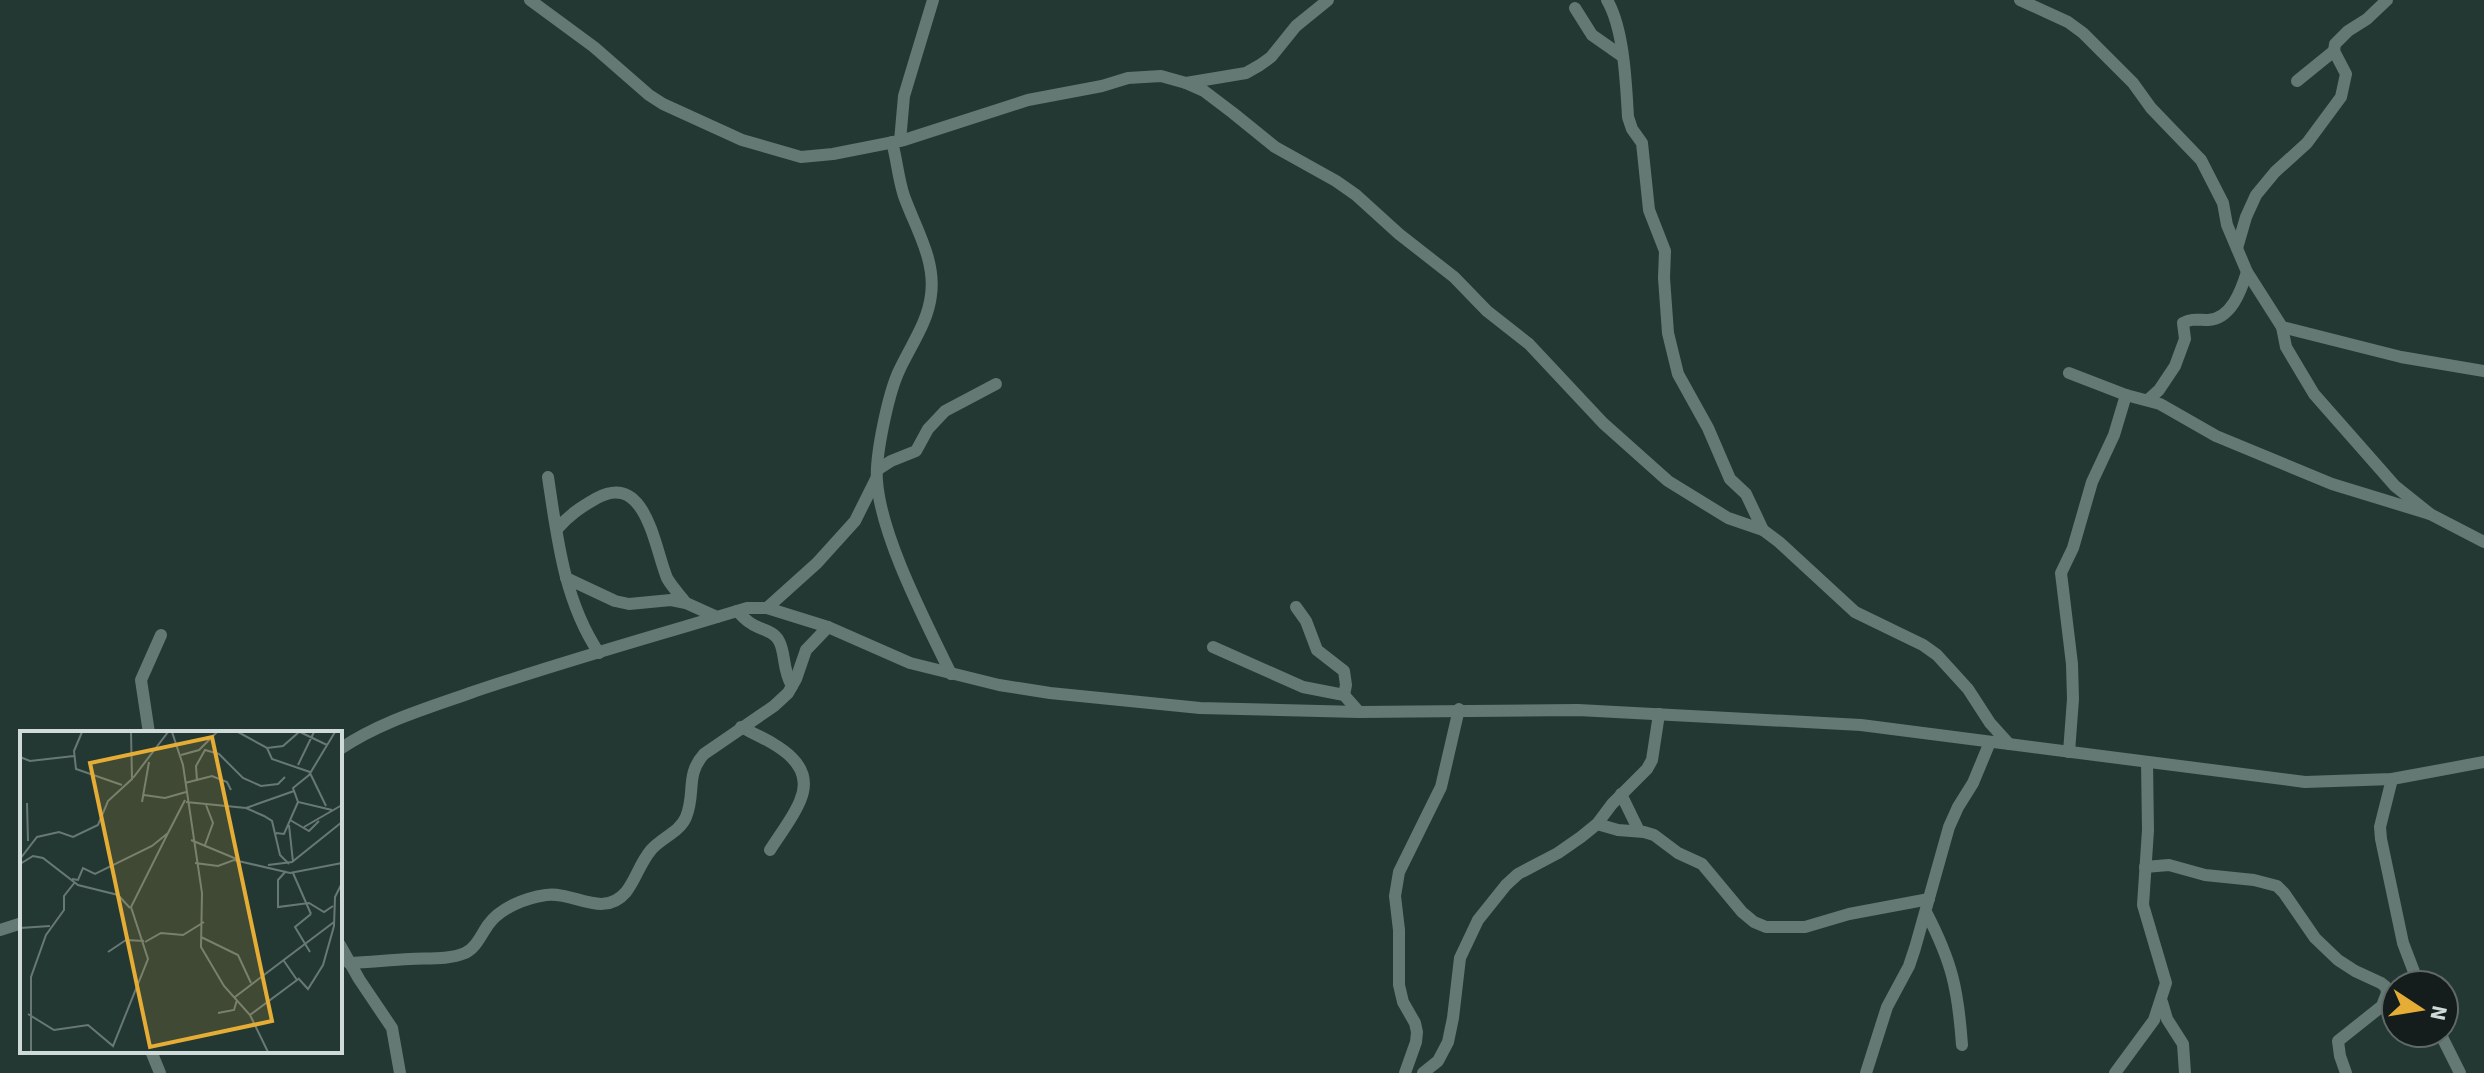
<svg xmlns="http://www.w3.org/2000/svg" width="2484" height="1073" viewBox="0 0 2484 1073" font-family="'Source Sans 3',sans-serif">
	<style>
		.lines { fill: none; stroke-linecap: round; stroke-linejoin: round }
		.minor { stroke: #647974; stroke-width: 12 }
		.inset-road { fill: none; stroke: #687975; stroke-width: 2 }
		.view { fill: #e5ad35; fill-opacity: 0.15; stroke: #e5ad35; stroke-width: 4 }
		.inset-edge { fill: none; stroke: #cfdbd8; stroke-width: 4 }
	</style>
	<rect width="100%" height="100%" fill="#243833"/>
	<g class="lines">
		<g class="minor">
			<path d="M530,0L594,47L649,95L663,104L742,140L801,157L833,154L904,140L1028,100L1102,86L1128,78L1161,76L1186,83L1204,91L1233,113L1275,147L1336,181L1356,195L1399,234L1454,277L1487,311L1529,344L1603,423L1668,481L1728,518L1763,530"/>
			<path d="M1607,0C1624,29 1626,83 1628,117L1632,129L1642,143L1649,210L1665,251L1664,278L1668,333L1678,374L1708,428L1730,479L1746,494L1763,530L1779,542L1855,612L1923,645L1937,655L1968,689L1990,723L2009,744"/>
			<path d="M2020,0L2068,22L2083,33L2133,83L2151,108L2201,160L2223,203L2227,225L2247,272L2282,327L2401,357L2484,371"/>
			<path d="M1575,8L1592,35L1622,56"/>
			<path d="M2297,81L2334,51"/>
			<path d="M1186,83L1246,73L1260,65L1271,57L1296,26L1328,0"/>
			<path d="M900,141L904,96L933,0"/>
			<path d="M892,142C897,160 898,178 904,196C915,227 936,260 931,295C928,323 909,348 898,373C888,396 875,456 877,481C881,537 926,622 951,674"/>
			<path d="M2237,248L2246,217L2256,195L2275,172L2307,143L2341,97L2346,74L2334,51L2335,44L2348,31L2367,19L2387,0"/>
			<path d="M2282,327L2286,347L2314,394L2395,486L2430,514L2484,542"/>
			<path d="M2069,373L2126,395L2160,404L2216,436L2332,484L2430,514"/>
			<path d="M2148,400L2159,390L2175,366L2185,339L2183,323C2192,318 2198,320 2208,320C2231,319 2241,291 2247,272"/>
			<path d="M877,470L891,461L916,451L928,429L945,411L996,384"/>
			<path d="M548,477C557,537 564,601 599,653"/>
			<path d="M557,529C569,515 581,507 597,498C646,472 654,546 667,578C672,587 680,595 686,603"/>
			<path d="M566,578L615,601L629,604L671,600L686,603L717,617"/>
			<path d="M1296,607L1306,621L1317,650L1344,671L1346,685L1344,695"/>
			<path d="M767,608L817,563L855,521L876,479"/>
			<path d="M737,611C741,615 746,621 752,624C761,630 773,630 779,641C786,654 782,669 792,686"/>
			<path d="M1213,647L1303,687L1344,695L1359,712"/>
			<path d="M741,727C770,742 818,760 800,801C793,818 780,834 770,850"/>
			<path d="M149,733L141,680L161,635"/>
			<path d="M340,749C380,722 425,709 470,693C561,662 655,636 747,608H767L828,627L910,663L999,685L1050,693L1200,708L1359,712L1578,710L1861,725L2305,782L2392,779L2484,762"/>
			<path d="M2069,752L2073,699L2072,664L2061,573L2073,548L2092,482L2114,435L2126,395"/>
			<path d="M2392,779L2380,827L2381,839L2403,943L2419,985"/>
			<path d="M1621,794L1639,831"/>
			<path d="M1597,824L1618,830L1644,832L1654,835L1678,853L1702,864L1742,912L1754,922L1766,927H1805L1849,914L1929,899"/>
			<path d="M2145,867L2169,865L2205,875L2254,880L2277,886L2284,893L2315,938L2338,960L2355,971L2381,983L2386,987L2387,993L2382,1006L2338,1041L2340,1056L2346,1073"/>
			<path d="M1926,912C1952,962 1958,989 1962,1045"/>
			<path d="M0,930L22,923"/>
			<path d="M340,945L359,979L392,1028L400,1073"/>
			<path d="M349,963C370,962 390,960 410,959C428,958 448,960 465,953C476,948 481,935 488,925C500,908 525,898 546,895C574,891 603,919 626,892C636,879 640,863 651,850C661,838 680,832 686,817C696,793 685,775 704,754L774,706L788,693L796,679L806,650L828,627"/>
			<path d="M2162,1002L2167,1019L2183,1044L2185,1073"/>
			<path d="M2440,1033L2460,1073"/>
			<path d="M151,1051L160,1073"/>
			<path d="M1405,1073L1416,1042L1417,1032L1415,1023L1403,1002L1399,985V930L1395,896L1399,872L1441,787L1459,709"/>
			<path d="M1423,1073L1438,1061L1448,1042L1453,1018L1460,958L1478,920L1506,885L1518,874L1558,853L1581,837L1597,824L1612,804L1647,769L1652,760L1659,714"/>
			<path d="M1866,1073L1887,1007L1909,966L1915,948L1949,827L1958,807L1973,783L1990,742"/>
			<path d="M2115,1073L2154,1020L2166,983L2143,905L2148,830L2147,762"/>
		</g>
	</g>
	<g transform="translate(20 731)">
		<rect width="322" height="322" fill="#243833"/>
		<path class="inset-road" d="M62,1L54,20L56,38L102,54M152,1L163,34L182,162L181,216L204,255L230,284L248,321M218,1L247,17L263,15L279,1M280,1L307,14M247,17L252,28L290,41M161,24L179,19L197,1M0,26L10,30L54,25M278,34L294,1M290,42L306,75M113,47L148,1M177,50L176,35L185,19L199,23L223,47L241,55L258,53L265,46M165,52L192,45L207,51L211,59M124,64L145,67L166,61M122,71L129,31M166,71L226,77L244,85L252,90L260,124L269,133M7,72L8,110M226,77L274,60M312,79L278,71L273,57L289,44L315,1M270,89L289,100L299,90M269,94L273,131M284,96L322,74M256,102L264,103L278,71M171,109L219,129M185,114L193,92L186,74M0,128L17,106L39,101L53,106L78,94L88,70L112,48L111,1M175,132L198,135L214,129L270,142L322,132M0,133L13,125L23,127L58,154L98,164L110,177M248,134L272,131L322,91M266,140L258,149V176L289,172L304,181L313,175M273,142L291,183M52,148L58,149L63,137L75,143L132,115L148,102L165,69M0,197L30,195M181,206L218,224L231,252M125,211L141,202L163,204L184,191M88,221L106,209L124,210M290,221L275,196L291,183M278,247L288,258L303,234L314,195L315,166L322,152M215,266L314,191M198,282L214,279L217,269M8,283L34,299L68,294L93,315L128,228L111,176L148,102M230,284L277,249L264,230M11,321V246L26,204L44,179V165L55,151"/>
		<path class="view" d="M192,6L252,290L130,316L70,32Z"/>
		<rect width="322" height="322" class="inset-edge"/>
	</g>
	<g transform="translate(2420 1009) rotate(102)"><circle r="38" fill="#141d1b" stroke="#5f6967" stroke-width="2"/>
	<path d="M0-6L14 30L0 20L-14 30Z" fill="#e5ad35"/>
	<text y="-12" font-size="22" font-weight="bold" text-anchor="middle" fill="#cfdbd8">N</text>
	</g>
</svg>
